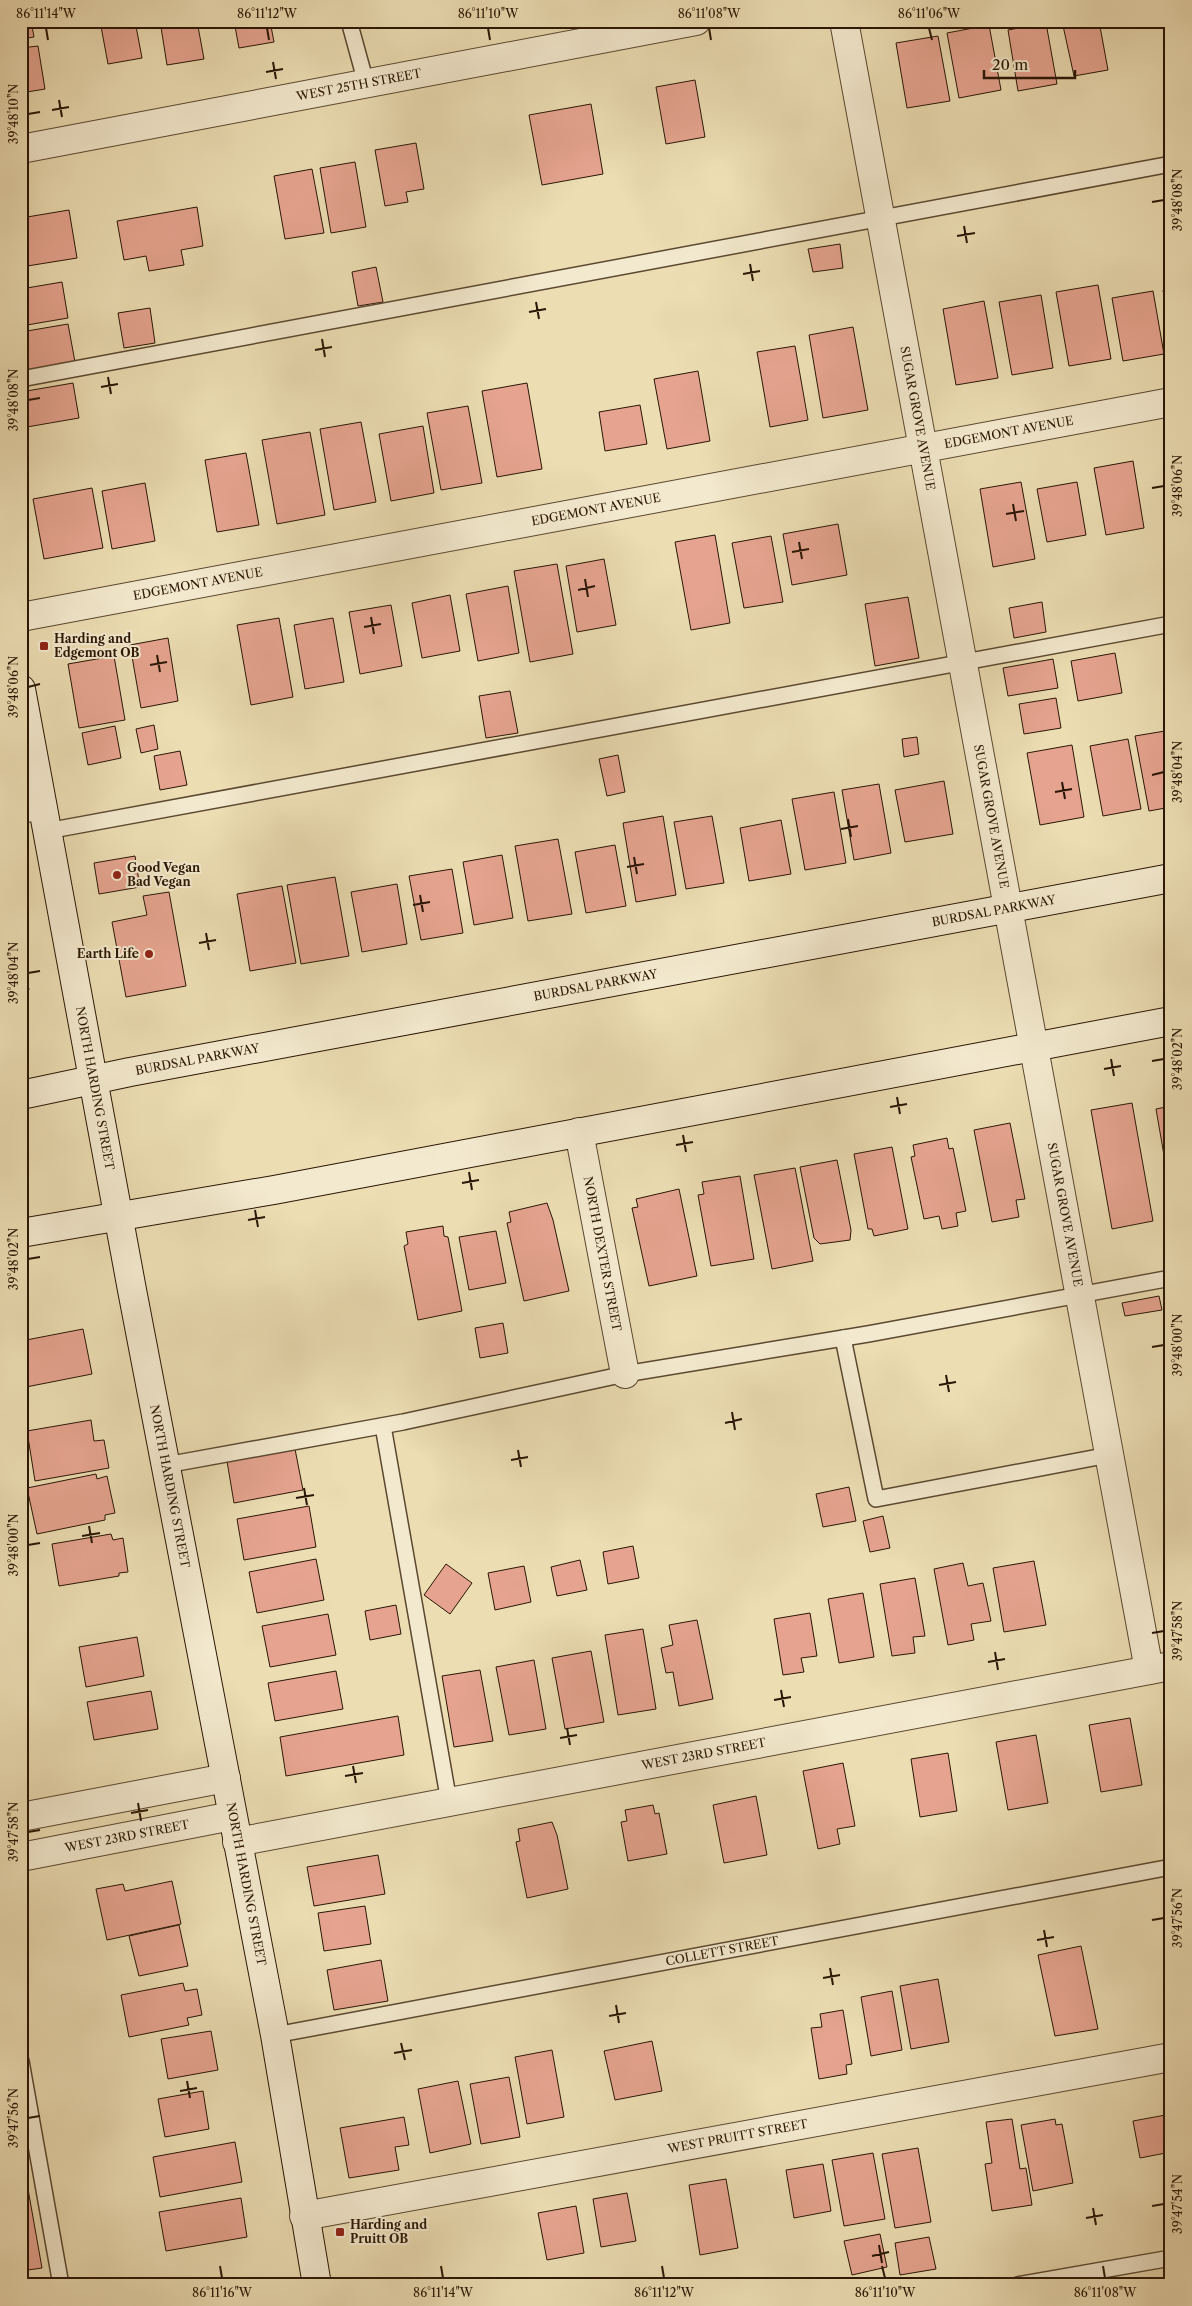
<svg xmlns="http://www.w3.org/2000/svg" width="1192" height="2306" viewBox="0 0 1192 2306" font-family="'Libre Caslon Text',serif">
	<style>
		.building { fill: #e6a490; stroke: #2a1604 }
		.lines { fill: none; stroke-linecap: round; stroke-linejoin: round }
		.lane-casing { stroke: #5a4830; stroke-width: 18 }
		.street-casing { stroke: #5a4830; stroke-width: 30 }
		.secondary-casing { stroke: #2a1604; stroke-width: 30 }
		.lane { stroke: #f3e9ce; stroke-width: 15 }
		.street { stroke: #f3e9ce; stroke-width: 28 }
		.secondary { stroke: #f3e9ce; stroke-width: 28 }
		.ticks { fill: none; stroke: #2a1604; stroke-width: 2 }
		.poi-dot { fill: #8f2418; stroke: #f3e9ce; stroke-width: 2 }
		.labels { text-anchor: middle; stroke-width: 4; stroke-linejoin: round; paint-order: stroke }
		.street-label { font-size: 12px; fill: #2a1604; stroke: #f3e9ce }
		.poi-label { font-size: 12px; font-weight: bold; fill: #2a1604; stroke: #f3e9ce; text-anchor: start }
		.neatline { fill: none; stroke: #2a1604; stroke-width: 2 }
		.ticks-label { font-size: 12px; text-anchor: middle; fill: #2a1604 }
	</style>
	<rect width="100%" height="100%" fill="#ecddb3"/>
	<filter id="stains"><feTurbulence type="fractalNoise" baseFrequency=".004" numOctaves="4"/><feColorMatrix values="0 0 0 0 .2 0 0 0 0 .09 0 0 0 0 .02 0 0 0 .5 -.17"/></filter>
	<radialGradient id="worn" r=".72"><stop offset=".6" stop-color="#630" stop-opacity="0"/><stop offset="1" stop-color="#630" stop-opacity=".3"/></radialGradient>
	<g class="building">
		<path d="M21,21H31L34,37L21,39Z"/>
		<path d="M100,21H135L142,58L108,64Z"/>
		<path d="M160,21H197L204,59L167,65Z"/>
		<path d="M234,21H270L274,42L239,48Z"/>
		<path d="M1062,21H1099L1108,70L1074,76Z"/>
		<path d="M1046,23L1057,84L1018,91L1008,30Z"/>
		<path d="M989,25L1001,90L959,98L947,33Z"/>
		<path d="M938,36L950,101L907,108L896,43Z"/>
		<path d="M38,46L45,89L21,93V48Z"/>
		<path d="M695,80L705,137L666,144L656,87Z"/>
		<path d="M591,104L603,174L542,185L529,115Z"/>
		<path d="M416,143L424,189L406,192L408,202L385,206L375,150Z"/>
		<path d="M355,162L366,227L331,233L320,168Z"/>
		<path d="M312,169L324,233L285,239L274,176Z"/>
		<path d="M197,207L203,246L181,250L184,265L149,271L146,256L124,260L117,221Z"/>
		<path d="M69,210L77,258L21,267V218Z"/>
		<path d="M840,244L843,268L813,272L808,249Z"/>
		<path d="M376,267L383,302L358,306L352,272Z"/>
		<path d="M62,282L68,318L21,326V289Z"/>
		<path d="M1098,285L1111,359L1069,366L1056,292Z"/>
		<path d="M1171,289V332L1163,290Z"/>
		<path d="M1153,291L1164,354L1123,361L1112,298Z"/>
		<path d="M1041,295L1053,368L1012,375L999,302Z"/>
		<path d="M984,301L998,378L956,385L943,309Z"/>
		<path d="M150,308L155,343L124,348L118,313Z"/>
		<path d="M68,324L75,362L21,372V332Z"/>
		<path d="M853,327L868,410L823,418L809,335Z"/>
		<path d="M795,346L808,420L770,427L757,352Z"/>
		<path d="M698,371L710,441L667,449L654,379Z"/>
		<path d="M73,383L79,418L21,428V392Z"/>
		<path d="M527,383L542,469L497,477L482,391Z"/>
		<path d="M640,405L647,444L605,451L599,412Z"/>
		<path d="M468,406L482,483L441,490L427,413Z"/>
		<path d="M361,422L376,502L334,510L320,429Z"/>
		<path d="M423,426L434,493L391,501L379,434Z"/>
		<path d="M310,432L325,515L277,524L262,440Z"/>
		<path d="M246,453L259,525L217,532L205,460Z"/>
		<path d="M1133,461L1144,528L1106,535L1094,468Z"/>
		<path d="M1021,482L1035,559L993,567L980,489Z"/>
		<path d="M1077,482L1086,535L1047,542L1037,489Z"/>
		<path d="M145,483L155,541L112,549L102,491Z"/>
		<path d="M92,488L103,548L44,559L33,499Z"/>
		<path d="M838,524L847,575L792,585L783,534Z"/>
		<path d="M715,535L730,623L691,630L675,542Z"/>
		<path d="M771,536L783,602L744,608L732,543Z"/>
		<path d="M604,559L616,625L577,632L566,566Z"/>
		<path d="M557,564L573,654L530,662L514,571Z"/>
		<path d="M508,586L519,653L478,661L466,594Z"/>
		<path d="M450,595L460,651L422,658L412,603Z"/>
		<path d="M908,597L919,658L875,666L865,604Z"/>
		<path d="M1042,602L1046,632L1014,638L1009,608Z"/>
		<path d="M391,605L402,666L360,674L349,612Z"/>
		<path d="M279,618L293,697L251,705L237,625Z"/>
		<path d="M333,618L344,682L305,689L294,625Z"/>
		<path d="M168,638L178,701L141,708L130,645Z"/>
		<path d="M1115,653L1122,693L1078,701L1071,661Z"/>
		<path d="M114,656L125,720L79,728L68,664Z"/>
		<path d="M1053,659L1058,688L1008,696L1003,668Z"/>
		<path d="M510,691L518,733L486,738L479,696Z"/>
		<path d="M1056,698L1061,728L1024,734L1019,704Z"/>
		<path d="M154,725L158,749L141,753L136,729Z"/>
		<path d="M115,726L121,758L88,765L82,733Z"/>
		<path d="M1171,730V807L1149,811L1135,736Z"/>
		<path d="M917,737L919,754L904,757L902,739Z"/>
		<path d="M1128,739L1141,809L1103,816L1090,746Z"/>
		<path d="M1072,745L1084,817L1040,825L1027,753Z"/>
		<path d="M180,751L187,785L160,790L154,756Z"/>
		<path d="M618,755L625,792L607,796L599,759Z"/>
		<path d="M944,781L953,834L905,842L895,790Z"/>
		<path d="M879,784L891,853L854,860L842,790Z"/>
		<path d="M834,792L846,863L805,870L792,799Z"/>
		<path d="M663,816L676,895L636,902L623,823Z"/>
		<path d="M712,816L724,883L686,889L674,822Z"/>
		<path d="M781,820L791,874L749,881L740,828Z"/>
		<path d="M558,839L572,914L528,921L515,846Z"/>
		<path d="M615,845L626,906L586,913L575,852Z"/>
		<path d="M502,855L513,918L474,925L463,862Z"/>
		<path d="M135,856L140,887L99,894L94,863Z"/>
		<path d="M452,869L463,933L421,940L409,876Z"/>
		<path d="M335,877L349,956L301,964L287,885Z"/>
		<path d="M397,884L407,944L362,952L351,892Z"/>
		<path d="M282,886L296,963L250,971L237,894Z"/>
		<path d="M169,892L186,986L126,997L112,922L147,915L143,896Z"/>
		<path d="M21,950L29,990L21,992Z"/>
		<path d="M1132,1103L1153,1221L1112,1229L1091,1110Z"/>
		<path d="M1171,1106V1166L1166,1167L1156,1109Z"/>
		<path d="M1010,1123L1025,1199L1016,1200L1019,1217L992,1222L974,1130Z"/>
		<path d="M947,1138L949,1149L953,1148L966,1211L956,1213L958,1226L942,1229L939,1216L924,1219L911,1157L915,1156L913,1145Z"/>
		<path d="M892,1147L908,1229L874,1236L872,1229H868L854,1154Z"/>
		<path d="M837,1160L851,1230L850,1240L820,1244L814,1238L800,1167Z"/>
		<path d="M795,1168L813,1261L772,1269L754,1175Z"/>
		<path d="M740,1176L754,1259L711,1266L698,1195L704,1194L702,1182Z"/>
		<path d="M679,1189L697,1276L649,1286L632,1208L638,1207L636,1199Z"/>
		<path d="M547,1203L553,1220L569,1291L524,1301L507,1223L511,1222L509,1212Z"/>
		<path d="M443,1226L444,1236L448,1237L462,1311L418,1320L404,1246L408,1244L406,1232Z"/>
		<path d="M496,1231L506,1283L469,1290L459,1237Z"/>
		<path d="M1159,1296L1162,1310L1125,1316L1122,1303Z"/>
		<path d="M503,1323L508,1353L480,1358L475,1328Z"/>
		<path d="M83,1329L92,1374L21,1388V1341Z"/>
		<path d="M91,1420L94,1441L104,1440L109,1468L35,1481L27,1431Z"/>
		<path d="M295,1449L303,1490L234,1503L227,1461Z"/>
		<path d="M96,1474L97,1479L107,1476L115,1513L105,1515V1520L37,1534L27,1488Z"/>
		<path d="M849,1487L856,1521L823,1527L816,1494Z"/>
		<path d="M309,1506L316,1547L244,1560L237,1519Z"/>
		<path d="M883,1516L890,1548L870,1552L863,1521Z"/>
		<path d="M111,1534L113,1540L123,1538L128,1572L119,1573V1576L59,1586L52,1544Z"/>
		<path d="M633,1546L639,1578L608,1584L603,1552Z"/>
		<path d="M316,1559L324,1600L257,1613L249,1572Z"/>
		<path d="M580,1560L587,1590L557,1596L551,1567Z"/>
		<path d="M1034,1561L1046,1625L1004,1632L993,1568Z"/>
		<path d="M963,1563L968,1586L983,1583L991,1621L971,1624L974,1640L948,1645L934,1569Z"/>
		<path d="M446,1564L472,1583L450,1614L424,1595Z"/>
		<path d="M524,1566L531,1602L495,1610L488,1573Z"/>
		<path d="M915,1578L925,1636L913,1637L915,1653L892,1656L880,1584Z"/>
		<path d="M863,1593L874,1657L839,1663L828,1599Z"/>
		<path d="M396,1605L401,1634L370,1640L365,1611Z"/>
		<path d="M810,1613L817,1656L801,1658L804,1672L783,1675L774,1619Z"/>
		<path d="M328,1614L336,1655L270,1667L262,1626Z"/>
		<path d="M697,1620L713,1699L679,1706L673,1672L666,1673L661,1648L673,1645L669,1625Z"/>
		<path d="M643,1629L656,1709L618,1715L605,1635Z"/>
		<path d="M137,1637L144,1676L86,1687L79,1647Z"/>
		<path d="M591,1651L604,1722L565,1729L552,1658Z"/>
		<path d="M534,1660L546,1729L509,1735L496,1667Z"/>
		<path d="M480,1670L493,1741L454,1747L442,1676Z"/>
		<path d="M336,1671L343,1709L275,1721L268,1683Z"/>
		<path d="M151,1691L158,1729L94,1740L87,1702Z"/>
		<path d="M398,1716L404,1755L286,1776L280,1737Z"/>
		<path d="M1130,1718L1142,1785L1101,1792L1089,1725Z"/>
		<path d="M1036,1735L1048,1803L1008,1810L996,1742Z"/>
		<path d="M948,1753L957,1811L920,1817L911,1759Z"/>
		<path d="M843,1763L855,1826L837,1829L840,1844L818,1849L803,1771Z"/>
		<path d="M756,1796L767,1855L724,1863L713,1805Z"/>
		<path d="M653,1805L655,1814L659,1813L667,1854L628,1861L621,1822L627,1821L625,1810Z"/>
		<path d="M552,1822L557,1835L568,1889L527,1898L516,1842L520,1841L518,1829Z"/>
		<path d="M378,1855L385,1894L314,1906L307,1867Z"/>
		<path d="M172,1881L181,1924L107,1940L96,1889L123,1884L125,1891Z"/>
		<path d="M365,1906L371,1944L324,1951L318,1913Z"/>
		<path d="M179,1925L188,1966L139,1976L129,1936Z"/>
		<path d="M1081,1946L1098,2029L1055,2036L1038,1955Z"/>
		<path d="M381,1960L388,2001L334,2010L327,1970Z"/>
		<path d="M938,1979L949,2042L911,2049L900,1986Z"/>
		<path d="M183,1983L185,1991L197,1989L202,2015L187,2018L189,2025L129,2037L121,1995Z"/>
		<path d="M892,1991L902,2050L871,2056L861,1997Z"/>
		<path d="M843,2010L852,2064L846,2065L847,2074L819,2079L811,2028L822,2027L820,2014Z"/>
		<path d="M211,2031L218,2070L168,2079L161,2039Z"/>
		<path d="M652,2041L662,2091L615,2100L604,2051Z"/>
		<path d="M552,2050L564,2117L527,2124L515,2057Z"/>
		<path d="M509,2077L520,2137L481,2144L470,2084Z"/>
		<path d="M458,2081L471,2144L430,2153L418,2089Z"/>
		<path d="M203,2091L209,2129L165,2137L158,2099Z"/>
		<path d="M1171,2114V2152L1140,2158L1133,2121Z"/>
		<path d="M404,2117L409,2145L395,2147L399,2170L349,2178L340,2128Z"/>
		<path d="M1012,2119L1020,2169L1026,2168L1032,2205L992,2211L985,2164L992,2163L986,2122Z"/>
		<path d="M1055,2119L1056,2125L1062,2124L1073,2183L1033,2191L1021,2125Z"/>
		<path d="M235,2142L242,2182L160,2197L153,2157Z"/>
		<path d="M918,2148L931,2222L895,2228L882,2154Z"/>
		<path d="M873,2153L885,2219L844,2226L832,2160Z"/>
		<path d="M823,2164L831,2211L794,2218L786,2170Z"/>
		<path d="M726,2179L738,2248L700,2255L689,2185Z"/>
		<path d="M28,2189L42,2268L21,2271V2190Z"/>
		<path d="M627,2193L636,2241L601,2247L593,2199Z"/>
		<path d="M241,2198L247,2237L166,2251L159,2212Z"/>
		<path d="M576,2206L584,2253L547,2260L538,2213Z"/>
		<path d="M880,2234L887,2267L852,2275L844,2241Z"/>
		<path d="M929,2237L936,2269L900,2275L895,2243Z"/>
	</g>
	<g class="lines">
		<g class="lane-casing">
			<g id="lane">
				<path d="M349,21L366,83"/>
				<path d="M21,379L1171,164"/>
				<path d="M47,831L1171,624"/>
				<path d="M843,1338L876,1499L1109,1455"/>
				<path d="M383,1426L449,1802"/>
				<path d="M166,1465L403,1422L625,1374L868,1334L1171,1278"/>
				<path id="s1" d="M275,2035L1171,1867"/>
				<path d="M21,2061L61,2285"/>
				<path d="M1017,2285L1171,2258"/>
			</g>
		</g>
		<g class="street-casing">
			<g id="street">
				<path id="s2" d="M844,21L1149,1670"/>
				<path id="s3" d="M21,149L696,21"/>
				<path id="s4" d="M21,617L1171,402"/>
				<path d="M21,809L42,805"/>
				<path id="s5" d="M579,1132L625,1374"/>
				<path d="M21,1817L226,1778"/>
				<path id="s6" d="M237,1842L1171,1666"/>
				<path id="s7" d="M21,1857L232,1816"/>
				<path id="s8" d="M304,2216L1171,2057"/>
			</g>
		</g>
		<g class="secondary-casing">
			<g id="secondary">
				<path id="s9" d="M21,689L132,1290L275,2035L317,2285"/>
				<path id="s10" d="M21,1095L130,1072L1171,878"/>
				<path d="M21,1233L274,1190L1171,1021"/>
			</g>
		</g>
		<use href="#lane" class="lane"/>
		<use href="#street" class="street"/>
		<use href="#secondary" class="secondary"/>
	</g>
	<path class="ticks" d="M46,28L48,40M267,28L269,40M488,28L490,40M709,28L711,40M929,28L932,40M273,62L276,79M266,72L283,69M59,100L62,117M52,110L69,107M28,114L40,112M1152,202L1164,200M964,226L967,243M957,236L975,233M750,264L753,281M743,274L760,271M536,302L539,319M529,312L546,309M322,339L325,357M315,350L332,347M108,377L111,394M101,387L118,384M28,400L40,398M1152,488L1164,486M1013,504L1016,521M1006,514L1024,511M799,542L802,559M792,552L809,549M585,579L588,597M578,590L595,586M371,617L374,634M364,627L381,624M157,655L160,672M150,665L167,662M28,687L40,684M1152,775L1164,772M1062,782L1065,799M1055,792L1072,789M848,819L851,837M841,829L858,826M634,857L637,874M627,867L644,864M420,895L423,912M413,905L430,902M206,933L209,950M199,943L216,940M28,973L40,971M1111,1059L1114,1076M1152,1061L1164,1059M1104,1069L1121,1066M897,1097L900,1114M890,1107L907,1104M683,1135L686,1152M676,1145L693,1142M469,1172L472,1190M462,1183L479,1180M255,1210L258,1227M248,1220L265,1217M28,1259L40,1257M1152,1347L1164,1345M946,1375L949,1392M939,1385L956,1382M732,1412L735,1430M725,1423L742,1419M518,1450L521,1467M511,1460L528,1457M304,1488L307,1505M296,1498L314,1495M89,1526L92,1543M82,1536L100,1533M28,1545L40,1543M1152,1633L1164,1631M995,1652L998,1670M988,1662L1005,1659M781,1690L784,1707M774,1700L791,1697M567,1728L570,1745M560,1738L577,1735M353,1766L356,1783M345,1776L363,1773M138,1803L141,1821M131,1813L148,1810M28,1832L40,1830M1152,1920L1164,1918M1044,1930L1047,1947M1037,1940L1054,1937M830,1968L833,1985M823,1978L840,1975M616,2005L619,2023M609,2016L626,2013M401,2043L405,2060M394,2053L412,2050M187,2081L190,2098M180,2091L197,2088M28,2118L40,2116M1152,2206L1164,2204M1093,2208L1096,2225M1086,2218L1103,2215M879,2245L882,2263M872,2256L889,2252M220,2266L222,2278M441,2266L443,2278M662,2266L664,2278M882,2266L885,2278M1103,2266L1105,2278"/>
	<g class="poi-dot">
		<rect x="39" y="641" width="10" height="10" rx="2.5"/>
		<circle cx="117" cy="875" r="5"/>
		<circle cx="149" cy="954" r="5"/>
		<rect x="335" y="2227" width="10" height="10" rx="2.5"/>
	</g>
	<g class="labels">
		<g class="street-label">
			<text dy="4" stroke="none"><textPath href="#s3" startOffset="344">WEST 25TH STREET</textPath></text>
			<text dy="4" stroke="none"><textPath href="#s2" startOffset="404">SUGAR GROVE AVENUE</textPath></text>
			<text dy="4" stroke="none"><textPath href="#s4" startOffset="1005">EDGEMONT AVENUE</textPath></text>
			<text dy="4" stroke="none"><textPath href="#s4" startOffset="585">EDGEMONT AVENUE</textPath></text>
			<text dy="4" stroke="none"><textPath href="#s4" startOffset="180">EDGEMONT AVENUE</textPath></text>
			<text dy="4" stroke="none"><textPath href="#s2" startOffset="809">SUGAR GROVE AVENUE</textPath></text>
			<text dy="4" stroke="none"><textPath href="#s10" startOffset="990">BURDSAL PARKWAY</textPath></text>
			<text dy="4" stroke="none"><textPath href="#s10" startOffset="585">BURDSAL PARKWAY</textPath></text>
			<text dy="4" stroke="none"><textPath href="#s10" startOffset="180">BURDSAL PARKWAY</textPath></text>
			<text dy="4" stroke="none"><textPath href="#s9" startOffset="406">NORTH HARDING STREET</textPath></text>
			<text dy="4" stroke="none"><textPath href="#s2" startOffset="1214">SUGAR GROVE AVENUE</textPath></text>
			<text dy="4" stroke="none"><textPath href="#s5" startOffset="124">NORTH DEXTER STREET</textPath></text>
			<text dy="4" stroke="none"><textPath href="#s9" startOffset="811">NORTH HARDING STREET</textPath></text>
			<text dy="4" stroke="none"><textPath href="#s6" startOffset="475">WEST 23RD STREET</textPath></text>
			<text dy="4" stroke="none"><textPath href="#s7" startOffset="108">WEST 23RD STREET</textPath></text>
			<text dy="4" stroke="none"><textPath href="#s9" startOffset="1216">NORTH HARDING STREET</textPath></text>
			<text dy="4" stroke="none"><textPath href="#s1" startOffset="455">COLLETT STREET</textPath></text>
			<text dy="4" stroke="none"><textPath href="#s8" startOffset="441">WEST PRUITT STREET</textPath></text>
		</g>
		<g class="poi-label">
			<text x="54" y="643">Harding and<tspan x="54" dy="14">Edgemont OB</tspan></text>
			<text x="127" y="872">Good Vegan<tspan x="127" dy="14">Bad Vegan</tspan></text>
			<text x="139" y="958" text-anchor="end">Earth Life</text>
			<text x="350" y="2229">Harding and<tspan x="350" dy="14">Pruitt OB</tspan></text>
		</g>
	</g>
	<rect width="1192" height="2306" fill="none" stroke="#ecddb3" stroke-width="55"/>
	<path d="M984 70v8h91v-8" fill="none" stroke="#2a1604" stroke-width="2.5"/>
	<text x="992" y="70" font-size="15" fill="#2a1604" stroke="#f3e9ce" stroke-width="4" paint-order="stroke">20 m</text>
	<rect x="28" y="28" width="1136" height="2250" class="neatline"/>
	<g class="ticks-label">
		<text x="46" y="18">86°11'14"W</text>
		<text x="267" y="18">86°11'12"W</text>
		<text x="488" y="18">86°11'10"W</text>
		<text x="709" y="18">86°11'08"W</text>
		<text x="929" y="18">86°11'06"W</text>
		<text transform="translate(14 114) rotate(-90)" y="4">39°48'10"N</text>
		<text transform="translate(1178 200) rotate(-90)" y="4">39°48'08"N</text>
		<text transform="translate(14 400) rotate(-90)" y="4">39°48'08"N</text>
		<text transform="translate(1178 486) rotate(-90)" y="4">39°48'06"N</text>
		<text transform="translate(14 687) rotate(-90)" y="4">39°48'06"N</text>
		<text transform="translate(1178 772) rotate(-90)" y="4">39°48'04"N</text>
		<text transform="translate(14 973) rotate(-90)" y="4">39°48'04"N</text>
		<text transform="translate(1178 1059) rotate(-90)" y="4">39°48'02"N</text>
		<text transform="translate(14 1259) rotate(-90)" y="4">39°48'02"N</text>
		<text transform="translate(1178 1345) rotate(-90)" y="4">39°48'00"N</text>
		<text transform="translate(14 1545) rotate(-90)" y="4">39°48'00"N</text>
		<text transform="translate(1178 1631) rotate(-90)" y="4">39°47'58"N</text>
		<text transform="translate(14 1832) rotate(-90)" y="4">39°47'58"N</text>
		<text transform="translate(1178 1918) rotate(-90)" y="4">39°47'56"N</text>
		<text transform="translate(14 2118) rotate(-90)" y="4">39°47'56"N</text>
		<text transform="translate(1178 2204) rotate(-90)" y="4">39°47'54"N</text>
		<text x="222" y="2297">86°11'16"W</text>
		<text x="443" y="2297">86°11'14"W</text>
		<text x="664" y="2297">86°11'12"W</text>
		<text x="885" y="2297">86°11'10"W</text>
		<text x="1105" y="2297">86°11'08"W</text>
	</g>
	<rect width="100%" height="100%" filter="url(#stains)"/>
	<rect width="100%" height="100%" fill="url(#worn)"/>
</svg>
